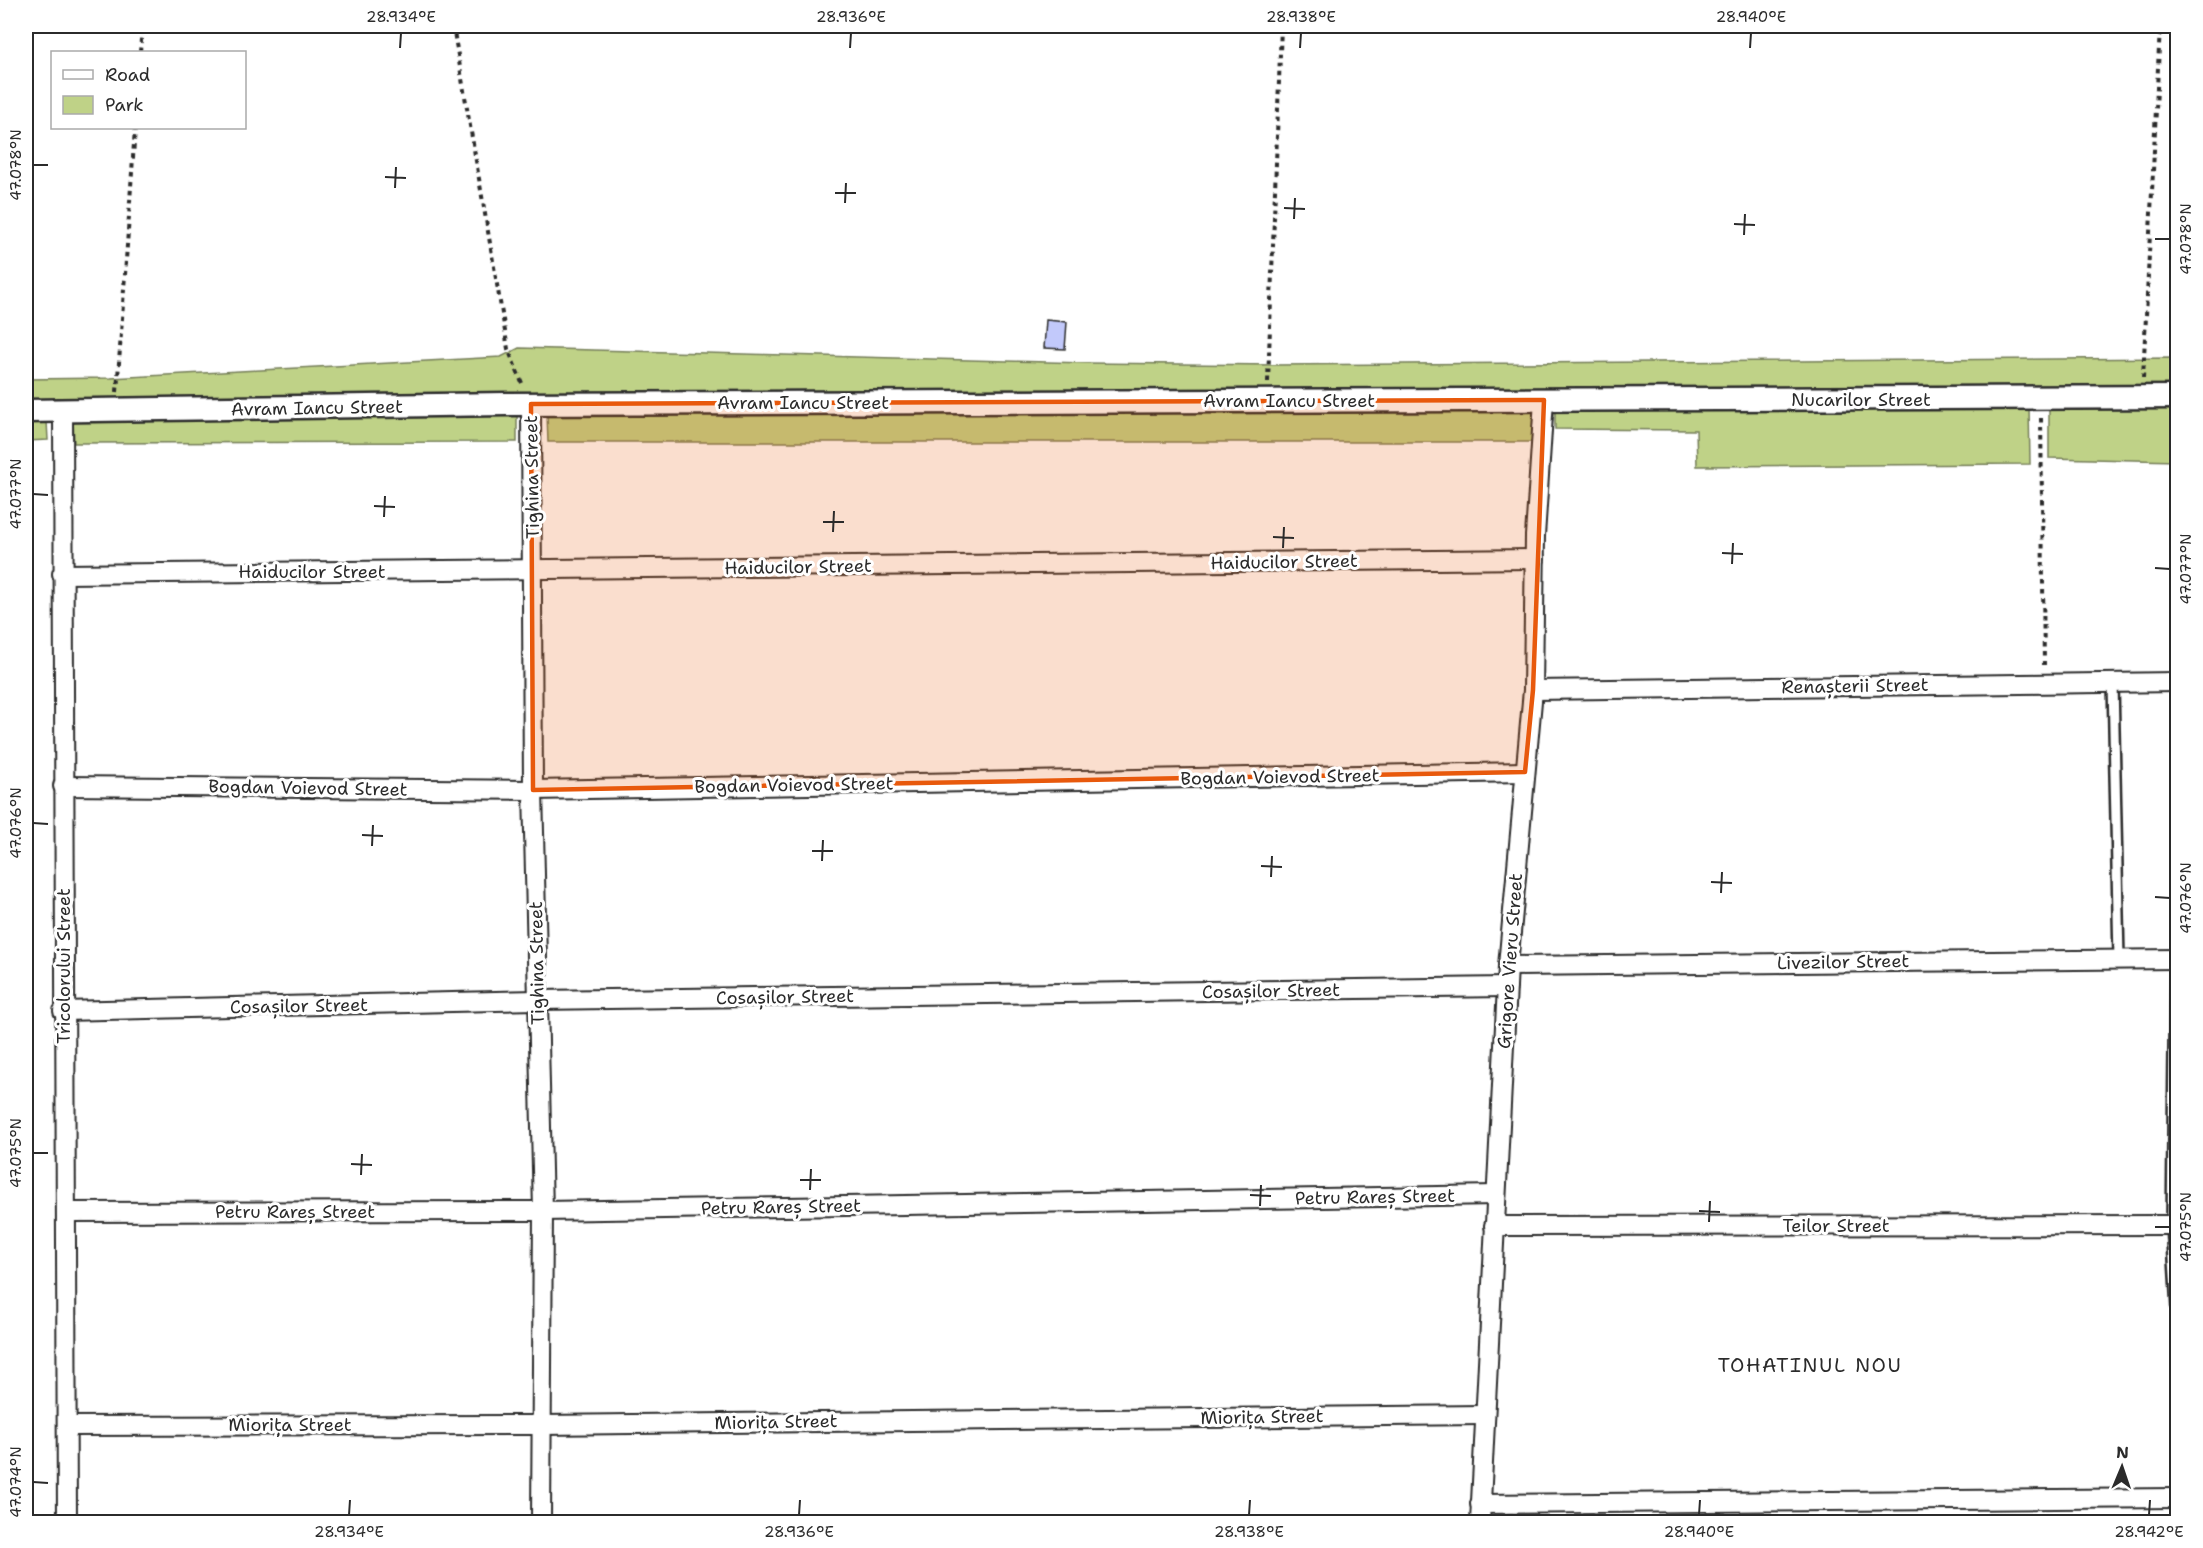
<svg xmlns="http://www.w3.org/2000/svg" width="2203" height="1548" viewBox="0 0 2203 1548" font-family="'Shantell Sans',sans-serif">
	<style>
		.green { fill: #bfd287; stroke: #757e59; stroke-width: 1.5 }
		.building { fill: #c2c9fb; stroke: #2b2b2b; stroke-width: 1.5 }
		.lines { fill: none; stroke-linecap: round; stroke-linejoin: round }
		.service-casing { stroke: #2b2b2b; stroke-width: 14 }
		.minor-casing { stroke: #2b2b2b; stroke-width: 22 }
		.tertiary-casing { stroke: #2b2b2b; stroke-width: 27 }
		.path { stroke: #2b2b2b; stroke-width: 4; stroke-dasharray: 4.5 4.5; stroke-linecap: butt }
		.service { stroke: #fff; stroke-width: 9 }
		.minor { stroke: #fff; stroke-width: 18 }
		.tertiary { stroke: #fff; stroke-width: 22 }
		.marked { fill: #e8590c; fill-opacity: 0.2; stroke: #e8590c; stroke-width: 4.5; stroke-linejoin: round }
		.ticks { fill: none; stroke: #2b2b2b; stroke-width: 2 }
		.labels { text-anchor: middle; stroke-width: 6; stroke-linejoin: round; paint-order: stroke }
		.street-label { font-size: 18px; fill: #2b2b2b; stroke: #fff }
		.neighbourhood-label { font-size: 20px; letter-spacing: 1.5px; fill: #2b2b2b; stroke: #fff }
		.neatline { fill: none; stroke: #2b2b2b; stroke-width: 2 }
		.ticks-label { font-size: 15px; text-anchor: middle; fill: #2b2b2b }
	</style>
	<rect width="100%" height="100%" fill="#fff"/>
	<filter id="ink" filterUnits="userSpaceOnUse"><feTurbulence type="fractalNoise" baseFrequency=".0167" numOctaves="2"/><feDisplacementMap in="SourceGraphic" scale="12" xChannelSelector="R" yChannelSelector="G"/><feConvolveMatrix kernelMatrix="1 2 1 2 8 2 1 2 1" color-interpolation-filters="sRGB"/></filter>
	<g filter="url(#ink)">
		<g class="green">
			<path d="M519,348L1086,363L1275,365L2178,358L2177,386L26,401V379L111,378L501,357Z"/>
			<path d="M2049,404H2177V461L2049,458Z"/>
			<path d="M2029,406L2030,464L1697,466L1696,430L1555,429V410Z"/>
			<path d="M1535,410L1533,442H548L547,414Z"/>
			<path d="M517,415V442L74,443L73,420Z"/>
			<path d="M26,422H47L48,440L26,441Z"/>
		</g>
		<path class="building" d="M1046,320L1067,322L1065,349L1044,348Z"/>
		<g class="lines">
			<g class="service-casing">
				<g id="service">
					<path d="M2113,683L2119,959"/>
					<path d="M2175,959L2172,1225L2178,1327"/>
				</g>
			</g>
			<g class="minor-casing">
				<g id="minor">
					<path d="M531,404L533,790L543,1211L541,1522"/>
					<path d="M63,410L67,1522"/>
					<path d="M62,574L1535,559"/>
					<path d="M1533,690L2178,682"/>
					<path d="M63,786L533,790L1525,772"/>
					<path d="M1508,966L2178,959"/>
					<path d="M63,1011L538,1000L1507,987"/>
					<path d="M66,1212L543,1211L1496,1195"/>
					<path d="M1494,1226L2178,1225"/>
					<path d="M67,1426L541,1425L1485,1415"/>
					<path d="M1480,1504L2178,1498"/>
					<path d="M1480,1522L1508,966L1533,690L1535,536L1544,400"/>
				</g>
			</g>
			<g class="tertiary-casing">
				<path id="tertiary" d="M26,411L506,404L2178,397"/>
			</g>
			<g class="path">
				<path d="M453,26L508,349L522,383"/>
				<path d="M140,52L142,26"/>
				<path d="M2143,378L2160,26"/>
				<path d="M1268,382L1281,26"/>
				<path d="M117,392L135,128"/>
				<path d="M2041,418L2044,665"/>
			</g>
			<use href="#service" class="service"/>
			<use href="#minor" class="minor"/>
			<use href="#tertiary" class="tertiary"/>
		</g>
	</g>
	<path class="marked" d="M1544,400L1533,690L1525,772L533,790L531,404Z"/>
	<path class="ticks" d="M400,48L401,33M850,48L851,33M1300,48L1301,33M1750,48L1751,33M33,165H48M385,177L406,178M395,188L396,167M835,193H856M845,203L846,183M1284,208L1305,209M1294,219L1295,198M1734,224L1755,225M1744,235L1745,214M2155,239H2170M33,494L48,495M374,506L395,507M384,517L385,496M823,522H844M833,532L834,511M1273,537L1294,538M1283,548L1284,527M1722,553L1743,554M1732,564L1733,543M2155,568L2170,569M33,823L48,824M362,835L383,836M372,846L373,825M812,851H833M822,861L823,840M1261,866L1282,867M1271,877L1272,856M1711,882L1732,883M1721,893L1722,872M2155,897L2170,898M33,1153H48M351,1164L372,1165M361,1175L362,1154M800,1180H821M810,1190L811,1169M1250,1195L1271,1196M1260,1206L1261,1185M1699,1211L1720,1212M1709,1222L1710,1201M2155,1227H2170M33,1482L48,1483M349,1515L350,1500M799,1515L800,1500M1249,1515L1250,1500M1699,1515L1700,1500M2149,1515L2150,1500"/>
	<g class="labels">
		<g class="street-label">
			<text x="1861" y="406">Nucarilor Street</text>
			<text x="1289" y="407">Avram Iancu Street</text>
			<text x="803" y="409">Avram Iancu Street</text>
			<text transform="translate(317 408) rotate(-1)" y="6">Avram Iancu Street</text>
			<text transform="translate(532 477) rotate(-91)" y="6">Tighina Street</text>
			<text transform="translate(1284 562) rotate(-1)" y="6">Haiducilor Street</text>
			<text transform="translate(798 567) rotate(-1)" y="6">Haiducilor Street</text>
			<text x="312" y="578">Haiducilor Street</text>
			<text transform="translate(1855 686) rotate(-1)" y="6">Renașterii Street</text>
			<text transform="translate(1280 777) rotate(-1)" y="6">Bogdan Voievod Street</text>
			<text transform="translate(794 785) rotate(-1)" y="6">Bogdan Voievod Street</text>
			<text transform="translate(308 788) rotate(1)" y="6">Bogdan Voievod Street</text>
			<text transform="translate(1510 961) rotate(-86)" y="6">Grigore Vieru Street</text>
			<text transform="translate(1843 962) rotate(-1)" y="6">Livezilor Street</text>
			<text transform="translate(537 963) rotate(-91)" y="6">Tighina Street</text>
			<text transform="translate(64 966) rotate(-90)" y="6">Tricolorului Street</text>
			<text transform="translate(1271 991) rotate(-1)" y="6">Cosașilor Street</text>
			<text transform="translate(785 997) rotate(-1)" y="6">Cosașilor Street</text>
			<text transform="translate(299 1006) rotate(-1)" y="6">Cosașilor Street</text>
			<text transform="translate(1375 1197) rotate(-1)" y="6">Petru Rareș Street</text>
			<text transform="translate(781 1207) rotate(-1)" y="6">Petru Rareș Street</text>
			<text x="295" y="1218">Petru Rareș Street</text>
			<text x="1836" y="1232">Teilor Street</text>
			<text transform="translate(1262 1417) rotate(-1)" y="6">Miorița Street</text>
			<text transform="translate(776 1422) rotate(-1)" y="6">Miorița Street</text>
			<text x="290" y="1431">Miorița Street</text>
		</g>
		<g class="neighbourhood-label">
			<text x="1810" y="1372">TOHATINUL NOU</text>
		</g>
	</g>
	<rect width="2203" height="1548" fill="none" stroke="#fff" stroke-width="66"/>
	<rect x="51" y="51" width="195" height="78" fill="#ffffff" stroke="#aaaaaa" stroke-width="1.5"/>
	<rect x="63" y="70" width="30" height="9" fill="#ffffff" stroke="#aaaaaa" stroke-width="1.5"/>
	<text x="105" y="81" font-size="18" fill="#2b2b2b">Road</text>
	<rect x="63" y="96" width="30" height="18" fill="#bfd287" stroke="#aaaaaa" stroke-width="1.5"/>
	<text x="105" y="111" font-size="18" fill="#2b2b2b">Park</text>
	<g transform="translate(2122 1467) rotate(2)" stroke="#ffffff" stroke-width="4.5" paint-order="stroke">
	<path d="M0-4.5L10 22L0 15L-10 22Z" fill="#2b2b2b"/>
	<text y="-9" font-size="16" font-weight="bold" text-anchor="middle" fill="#2b2b2b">N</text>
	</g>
	<rect x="33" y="33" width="2137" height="1482" class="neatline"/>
	<g class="ticks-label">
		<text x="401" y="22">28.934°E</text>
		<text x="851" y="22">28.936°E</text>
		<text x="1301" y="22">28.938°E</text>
		<text x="1751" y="22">28.940°E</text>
		<text transform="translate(16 165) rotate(-90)" y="5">47.078°N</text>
		<text transform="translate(2186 239) rotate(-90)" y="5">47.078°N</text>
		<text transform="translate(16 494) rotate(-90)" y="5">47.077°N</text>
		<text transform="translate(2186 569) rotate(-90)" y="5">47.077°N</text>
		<text transform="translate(16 823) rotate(-90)" y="5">47.076°N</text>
		<text transform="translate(2186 898) rotate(-90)" y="5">47.076°N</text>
		<text transform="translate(16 1153) rotate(-90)" y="5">47.075°N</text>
		<text transform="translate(2186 1227) rotate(-90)" y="5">47.075°N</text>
		<text transform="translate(16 1482) rotate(-90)" y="5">47.074°N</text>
		<text x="349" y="1537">28.934°E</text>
		<text x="799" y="1537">28.936°E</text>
		<text x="1249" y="1537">28.938°E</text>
		<text x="1699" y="1537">28.940°E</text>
		<text x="2149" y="1537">28.942°E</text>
	</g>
</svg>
